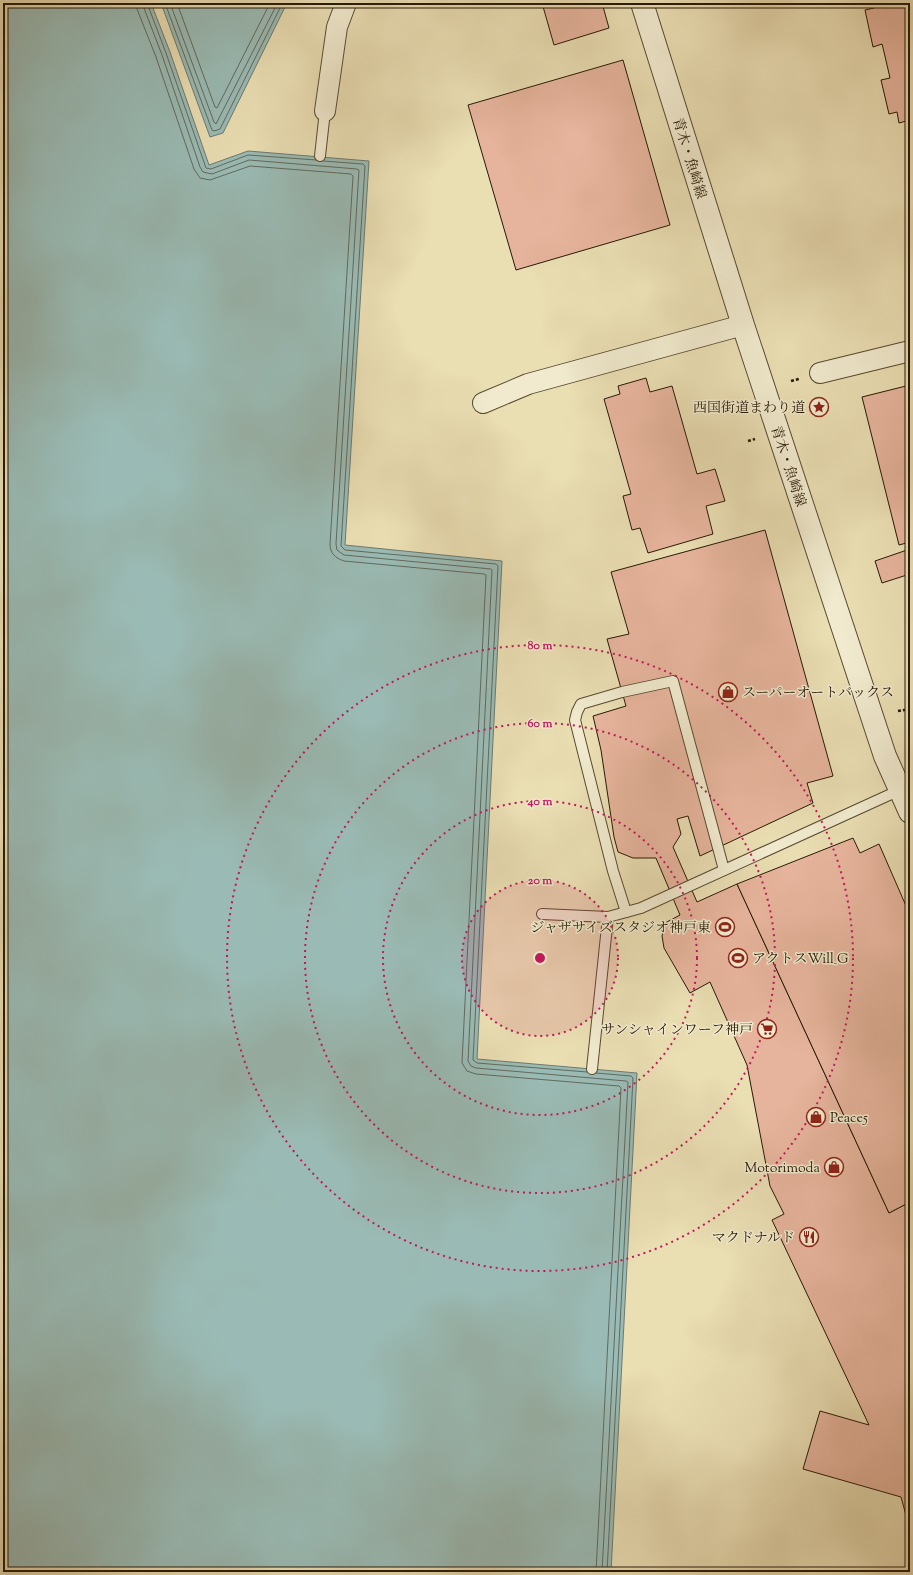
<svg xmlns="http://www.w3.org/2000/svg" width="913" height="1575" viewBox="0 0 913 1575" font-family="'Sorts Mill Goudy','Noto Serif JP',serif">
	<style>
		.water { fill: #9abbb5; stroke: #6c7a6f }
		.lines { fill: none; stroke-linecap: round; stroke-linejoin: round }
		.shore { stroke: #606a5d; stroke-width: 1 }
		.building { fill: #e6b49c; stroke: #271905 }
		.service-casing { stroke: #584a30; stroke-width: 12 }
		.minor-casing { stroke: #584a30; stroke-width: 22 }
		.tertiary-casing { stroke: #584a30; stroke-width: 24 }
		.path { stroke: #271905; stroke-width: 2.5; stroke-dasharray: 3 2; stroke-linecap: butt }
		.service { stroke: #f1eace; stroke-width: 10 }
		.minor { stroke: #f1eace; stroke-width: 20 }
		.tertiary { stroke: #f1eace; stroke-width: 22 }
		.ring { fill: none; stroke: #c2185b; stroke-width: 2; stroke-dasharray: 2 4 }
		.labels { text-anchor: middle; stroke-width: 3; stroke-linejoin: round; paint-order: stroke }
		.street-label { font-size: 14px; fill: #271905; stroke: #f1eace }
		.poi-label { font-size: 14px; fill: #271905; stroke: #f1eace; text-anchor: end }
		.centre { fill: #c2185b; stroke: #f1eace; stroke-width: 2 }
		.ring-label { font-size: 12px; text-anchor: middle; font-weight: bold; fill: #c2185b; stroke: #f1eace; stroke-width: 3; stroke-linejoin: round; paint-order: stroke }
	</style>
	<rect width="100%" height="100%" fill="#eadeb3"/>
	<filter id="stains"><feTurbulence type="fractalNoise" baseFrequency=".005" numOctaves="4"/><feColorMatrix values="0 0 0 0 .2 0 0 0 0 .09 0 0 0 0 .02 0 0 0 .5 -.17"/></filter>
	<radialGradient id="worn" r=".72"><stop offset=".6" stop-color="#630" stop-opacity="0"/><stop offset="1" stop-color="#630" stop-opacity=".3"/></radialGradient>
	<g class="water">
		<path d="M3,3H151L170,52L209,165L248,151L369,161L345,545L502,561L477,1059L637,1073L611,1572H3Z"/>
		<path d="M161,3H283L285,7L223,133L210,137Z"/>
	</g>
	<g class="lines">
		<g class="shore">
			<path d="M136,3L137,9L156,57L194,169L200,178L210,180L250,166L351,174L353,176L330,544C330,553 335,558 344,561L484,574L486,575L462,1063L467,1071L476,1074L619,1086L621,1088L596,1572"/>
			<path d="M142,3L162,55L200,167L203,172L212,174L249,160L357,169L359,170L336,544L337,550L344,555L491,569L492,570L468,1061L471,1066L476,1068L626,1081L628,1082L602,1572"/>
			<path d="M147,3L166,53L206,168L211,169L248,155L316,160"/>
			<path d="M165,3L212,130L214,131L220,129L280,8V3"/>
			<path d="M170,3L214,122L216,124L275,8V3"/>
			<path d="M177,3L215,107L217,108L268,7L269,3"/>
			<path d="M323,161L363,164L365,166L341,546L345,550L496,564L498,566L473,1060L477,1063L587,1072"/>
			<path d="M596,1073L631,1076L633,1078L607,1572"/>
		</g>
	</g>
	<g class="building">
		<path d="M542,3H602L609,28L554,45Z"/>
		<path d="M873,3H910V120L899,123L897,112L889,114L881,80L890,78L884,52L882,44L873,47L865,10L874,8Z"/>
		<path d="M623,60L670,225L516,270L468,105Z"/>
		<path d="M646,378L650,392L672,386L697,474L715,469L725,501L706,506L713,534L648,553L640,528L632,530L623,496L631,494L604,399L620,394L618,386Z"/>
		<path d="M910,385V542L899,545L862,397Z"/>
		<path d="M765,530L833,776L807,783L813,803L700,856L688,816L677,819L681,834L673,847L697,902L737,884L889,1213L910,1202V1530L901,1497L803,1469L820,1411L869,1425L772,1220L784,1214L770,1186L747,1065L710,982L690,993L664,948L662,936L665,923L680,915L656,858H633L618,852L614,837L601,750L593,716L626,706L607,639L629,634L611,572Z"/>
		<path d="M910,549V574L882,583L875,561Z"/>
		<path d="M853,838L860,853L879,844L910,915V1202L889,1213L737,884Z"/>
	</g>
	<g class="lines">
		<g class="service-casing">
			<g id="service">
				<path d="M320,156L325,111"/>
				<path d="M626,912L613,871L575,720L577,712L581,704L622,692L673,681L724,870"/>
				<path d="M542,914L608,917L641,908L900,790"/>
				<path d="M592,1069L608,917"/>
			</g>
		</g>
		<g class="minor-casing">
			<g id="minor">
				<path d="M325,111L337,27L346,3"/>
				<path d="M820,373L910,351"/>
				<path d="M483,403L528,384L743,325"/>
			</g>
		</g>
		<g class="tertiary-casing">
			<path id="tertiary" d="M642,3L743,325L885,756L910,812"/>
		</g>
		<g class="path">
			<path d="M791,381L799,379"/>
			<path d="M748,441L755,439"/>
			<path d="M898,711L910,709"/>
		</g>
		<use href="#service" class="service"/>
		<use href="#minor" class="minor"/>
		<use href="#tertiary" class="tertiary"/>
	</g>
	<circle cx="540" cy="958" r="78" fill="#c2185b" fill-opacity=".12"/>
	<g class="ring">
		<circle cx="540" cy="958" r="78"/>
		<circle cx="540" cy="958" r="157"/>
		<circle cx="540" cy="958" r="235"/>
		<circle cx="540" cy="958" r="313"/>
	</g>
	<defs>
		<g id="sight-ring" transform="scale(1)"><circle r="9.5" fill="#f1eace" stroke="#8f2418" stroke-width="1.5"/><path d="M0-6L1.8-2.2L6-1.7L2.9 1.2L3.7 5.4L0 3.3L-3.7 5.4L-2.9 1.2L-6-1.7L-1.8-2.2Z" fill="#8f2418"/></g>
		<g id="shop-ring" transform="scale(1)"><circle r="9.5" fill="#f1eace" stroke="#8f2418" stroke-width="1.5"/><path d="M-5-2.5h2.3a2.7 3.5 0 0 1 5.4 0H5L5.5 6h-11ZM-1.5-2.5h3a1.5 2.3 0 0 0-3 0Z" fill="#8f2418"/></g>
		<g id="stadium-ring" transform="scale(1)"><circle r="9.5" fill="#f1eace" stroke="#8f2418" stroke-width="1.5"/><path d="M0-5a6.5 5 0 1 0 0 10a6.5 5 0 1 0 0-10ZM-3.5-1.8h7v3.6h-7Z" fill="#8f2418"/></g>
		<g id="supermarket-ring" transform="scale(1)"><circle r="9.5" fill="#f1eace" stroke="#8f2418" stroke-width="1.5"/><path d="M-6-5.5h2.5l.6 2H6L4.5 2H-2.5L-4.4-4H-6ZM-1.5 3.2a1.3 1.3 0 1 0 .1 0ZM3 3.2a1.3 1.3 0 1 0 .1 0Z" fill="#8f2418"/></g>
		<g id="restaurant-ring" transform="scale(1)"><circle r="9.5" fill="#f1eace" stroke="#8f2418" stroke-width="1.5"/><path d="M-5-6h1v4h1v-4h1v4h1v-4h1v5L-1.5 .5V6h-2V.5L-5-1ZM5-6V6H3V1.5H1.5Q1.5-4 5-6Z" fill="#8f2418"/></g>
	</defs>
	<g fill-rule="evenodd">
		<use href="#sight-ring" x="819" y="407"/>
		<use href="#shop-ring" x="728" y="692"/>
		<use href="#stadium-ring" x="725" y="927"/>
		<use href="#stadium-ring" x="738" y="958"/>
		<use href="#supermarket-ring" x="767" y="1029"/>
		<use href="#shop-ring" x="816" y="1117"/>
		<use href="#shop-ring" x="834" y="1167"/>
		<use href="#restaurant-ring" x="809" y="1237"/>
	</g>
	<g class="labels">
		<g class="street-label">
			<text transform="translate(690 158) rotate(73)" y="5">青木・魚崎線</text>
			<text transform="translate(789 466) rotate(72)" y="5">青木・魚崎線</text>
		</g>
		<g class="poi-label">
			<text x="805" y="412">西国街道まわり道</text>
			<text x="742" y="697" text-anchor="start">スーパーオートバックス</text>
			<text x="711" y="932">ジャザサイズスタジオ神戸東</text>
			<text x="752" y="963" text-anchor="start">アクトスWill_G</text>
			<text x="753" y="1034">サンシャインワーフ神戸</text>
			<text x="830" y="1122" text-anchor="start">Peace5</text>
			<text x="820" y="1172">Motorimoda</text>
			<text x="795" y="1242">マクドナルド</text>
		</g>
	</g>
	<circle cx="540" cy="958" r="6" class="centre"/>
	<g class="ring-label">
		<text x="540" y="649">80 m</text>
		<text x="540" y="727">60 m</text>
		<text x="540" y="805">40 m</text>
		<text x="540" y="884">20 m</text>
	</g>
	<rect width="913" height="1575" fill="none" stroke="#eadeb3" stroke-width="16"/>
	<rect x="4" y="4" width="905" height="1567" fill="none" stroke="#271905" stroke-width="2"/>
	<rect x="8" y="8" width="897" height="1559" fill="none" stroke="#271905"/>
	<rect width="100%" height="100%" filter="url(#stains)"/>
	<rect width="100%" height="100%" fill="url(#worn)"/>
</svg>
